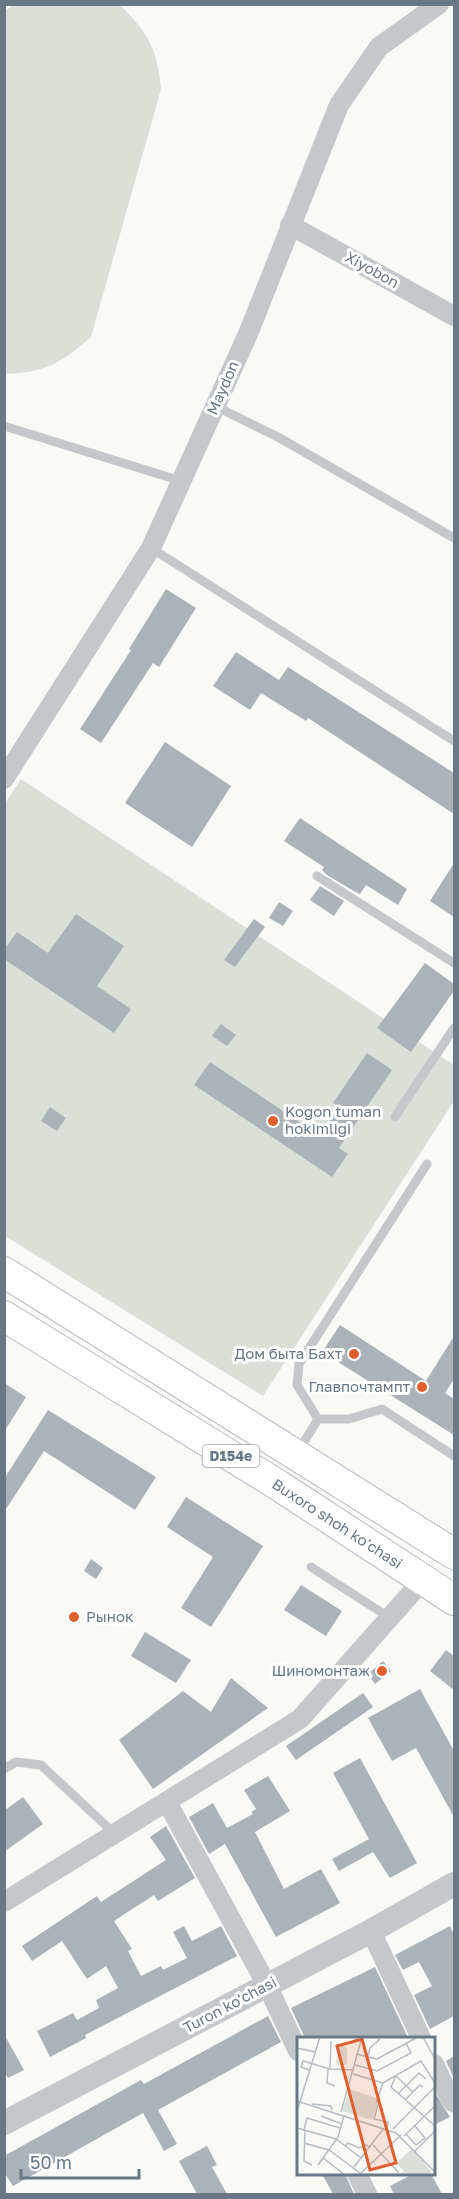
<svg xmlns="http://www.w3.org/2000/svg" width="459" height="2199" viewBox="0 0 459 2199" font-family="'Golos Text',sans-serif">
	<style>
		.green { fill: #dae0d7 }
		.building { fill: #abb3b9 }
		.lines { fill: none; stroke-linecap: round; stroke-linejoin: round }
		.primary-casing { stroke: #b7bbbf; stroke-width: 32 }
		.service { stroke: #c4c8cb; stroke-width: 9 }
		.minor { stroke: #c4c8cb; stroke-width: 20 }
		.tertiary { stroke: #c4c8cb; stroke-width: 24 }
		.primary { stroke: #fff; stroke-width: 30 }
		.poi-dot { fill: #e15e2d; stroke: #fff; stroke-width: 2 }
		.labels { text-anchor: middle; stroke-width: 6; stroke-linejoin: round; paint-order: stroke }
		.shield { fill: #fff; stroke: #95a0ab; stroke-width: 1.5 }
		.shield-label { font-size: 14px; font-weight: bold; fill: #687887 }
		.street-label { font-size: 15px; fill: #687887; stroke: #fff }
		.poi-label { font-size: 15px; fill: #687887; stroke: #fff; text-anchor: end }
		.inset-road { fill: none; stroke: #b6bdc3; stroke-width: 1.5 }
		.view { fill: #e15e2d; fill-opacity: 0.15; stroke: #e15e2d; stroke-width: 3 }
		.inset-edge { fill: none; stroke: #687887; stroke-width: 3 }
	</style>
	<rect width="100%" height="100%" fill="#f9f9f6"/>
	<g class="green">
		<path d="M14,5L121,6C149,34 157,49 161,89L91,337C60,364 46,372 5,374L4,11Z"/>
		<path d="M21,779L454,1065V1101L263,1396L5,1236L4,805Z"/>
	</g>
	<g class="building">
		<path d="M166,589L196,608L159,667L153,663L101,743L80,729L131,650L129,649Z"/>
		<path d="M236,652L279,680L288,667L454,773V814L308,718L306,721L261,693L250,710L213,686Z"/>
		<path d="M165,742L231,786L192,847L125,803Z"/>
		<path d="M300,818L407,889L398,905L366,885L360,894L352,890L327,875L322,870L324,867L284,841Z"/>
		<path d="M454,863V917L430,901Z"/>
		<path d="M320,886L344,901L334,916L310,900Z"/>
		<path d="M279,902L293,911L283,926L269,918Z"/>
		<path d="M76,914L124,946L97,986L131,1009L114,1033L4,959V950L17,932L48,953Z"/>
		<path d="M254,919L265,927L235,967L224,960Z"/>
		<path d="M425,963L454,984V991L411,1052L377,1028Z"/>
		<path d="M221,1024L236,1035L227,1046L212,1036Z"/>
		<path d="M367,1053L392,1070L339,1148L348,1154L332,1177L194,1085L210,1062L320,1136L339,1107L333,1103Z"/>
		<path d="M50,1107L66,1118L57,1131L41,1121Z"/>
		<path d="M340,1325L426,1381L454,1336V1379L445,1393L454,1399V1435L322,1352Z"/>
		<path d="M4,1383L26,1397L4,1432Z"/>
		<path d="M48,1410L156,1477L135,1510L44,1451L4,1512V1479Z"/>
		<path d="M186,1497L263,1546L211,1627L181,1608L213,1557L167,1527Z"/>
		<path d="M91,1559L103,1568L96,1579L84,1571Z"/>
		<path d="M301,1585L342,1611L326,1636L284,1610Z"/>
		<path d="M145,1632L191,1660L176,1683L131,1656Z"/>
		<path d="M446,1650L454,1656V1690L430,1671Z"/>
		<path d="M383,1661L391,1671L375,1684L368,1674Z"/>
		<path d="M231,1678L268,1708L153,1789L119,1740L183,1691L211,1712Z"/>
		<path d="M420,1689L454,1751V1817L416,1748L392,1761L368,1718Z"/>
		<path d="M363,1693L373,1707L296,1760L286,1746Z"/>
		<path d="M360,1758L417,1863L390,1878L373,1852L339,1871L332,1859L369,1839L333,1773Z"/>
		<path d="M268,1776L290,1811L255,1832L284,1889L321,1869L340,1903L276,1937L225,1844L209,1854L189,1817L213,1803L227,1828L253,1814L251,1812L256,1809L244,1790Z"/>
		<path d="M23,1797L43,1824L4,1852V1811Z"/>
		<path d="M166,1826L195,1878L158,1901L154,1895L114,1921L132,1949L128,1951L141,1976L161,1966L163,1970L187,1958L173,1932L184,1926L192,1941L221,1926L237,1956L85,2035L86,2038L50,2057L37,2031L73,2013L77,2020L99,2008L96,2000L118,1988L106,1966L87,1979L62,1941L32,1961L22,1946L97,1896L101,1902L166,1860L150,1837Z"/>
		<path d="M450,1926L454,1935V2016L430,2029L414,1995L432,1986L419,1962L403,1970L395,1955Z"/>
		<path d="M375,1967L408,2038H305L291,2008Z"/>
		<path d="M268,2016L281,2042L158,2110L177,2144L164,2151L143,2113L13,2186L4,2172V2156L141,2080L144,2084Z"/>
		<path d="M4,2034L24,2070L8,2078L4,2071Z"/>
		<path d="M454,2056V2079L446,2061Z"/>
		<path d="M434,2091L450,2117L434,2125Z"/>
		<path d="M207,2146L217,2165L212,2167L227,2194H197L179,2161Z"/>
		<path d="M322,2174H345L354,2194H333Z"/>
		<path d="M413,2174H431L442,2194H394L390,2186Z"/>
	</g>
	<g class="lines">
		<g class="primary-casing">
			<g id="primary">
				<path d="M4,1272L454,1554"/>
				<path d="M4,1316L278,1485L454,1600"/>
			</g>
		</g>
		<g class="service">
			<path d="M215,406L278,437L454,538"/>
			<path d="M4,426L181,481"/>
			<path d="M151,548L454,741"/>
			<path d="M317,876L454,963"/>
			<path d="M395,1117L454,1028"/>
			<path d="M427,1164L299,1364L297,1385L318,1419H349L382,1409L454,1456"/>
			<path d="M298,1452L318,1419"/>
			<path d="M311,1567L390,1618"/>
			<path d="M4,1769L16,1762L41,1765L115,1834"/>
		</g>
		<g class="minor">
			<path d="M290,225L454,316"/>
			<path d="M4,779L151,548L248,334L339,105L379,47L439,4"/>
			<path d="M167,1802L267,1985L298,2051"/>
			<path d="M4,1902L300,1719L423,1580"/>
			<path d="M371,1931L421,2038"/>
			<path d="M434,2064L449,2096L454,2103"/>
			<path d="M357,2174L367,2194"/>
		</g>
		<path class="tertiary" d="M4,2123L371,1931L454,1884"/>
		<use href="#primary" class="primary"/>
	</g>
	<g class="poi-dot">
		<circle cx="273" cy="1121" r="6"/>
		<circle cx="354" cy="1354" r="6"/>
		<circle cx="422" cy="1387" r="6"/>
		<circle cx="74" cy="1617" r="6"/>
		<circle cx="382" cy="1671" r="6"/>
	</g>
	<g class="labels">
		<rect class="shield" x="202.5" y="1445" width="57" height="22" rx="4.5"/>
		<g class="shield-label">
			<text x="231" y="1461">D154e</text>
		</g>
		<g class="street-label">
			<text transform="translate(372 270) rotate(29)" y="5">Xiyobon</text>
			<text transform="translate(223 388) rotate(-66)" y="5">Maydon</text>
			<text transform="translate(337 1524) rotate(33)" y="5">Buxoro shoh ko'chasi</text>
			<text transform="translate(230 2005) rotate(-28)" y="5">Turon ko'chasi</text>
		</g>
		<g class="poi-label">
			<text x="285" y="1117" text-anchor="start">Kogon tuman<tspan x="285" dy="17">hokimligi</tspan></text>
			<text x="342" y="1359">Дом быта Бахт</text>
			<text x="410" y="1392">Главпочтампт</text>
			<text x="86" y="1622" text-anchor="start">Рынок</text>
			<text x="370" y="1676">Шиномонтаж</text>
		</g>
	</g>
	<g transform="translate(297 2037)">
		<rect width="138" height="138" fill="#f9f9f6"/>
		<path d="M43,7L50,11V26L45,30L39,26ZM53,52L82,62L75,83L45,74ZM115,112L134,134L132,138L104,137L107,134L99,126Z" fill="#dae0d7"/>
		<path class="inset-road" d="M126,0L138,22M34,4L33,32L57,33M0,11L18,15M59,17L80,22L121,0M71,20L73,11L83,2M58,28L80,34L114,16L109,6M31,32L30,46L38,49M12,33L4,30L6,24L33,32M56,37L86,46L124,24L138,46M116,55L99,39L94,50L138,89M101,57L122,36L129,42M108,63L123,48L126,50M0,64L99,96L138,135M79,66L86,46M15,67L34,69L35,73M81,68L77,82L91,85L90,90M0,74L23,0M44,75L65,0M24,79L45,87M0,91L39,102L64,121M96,92L138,50M7,93L10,81L43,91M8,93L7,124L15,128M109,97L119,108L128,101L118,89M107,99L138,69M7,106L32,113L63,136M76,108L102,136M48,109L51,106L62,111L69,108L74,110M118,114L138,94M26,121L48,138M21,128L41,100L47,79M57,130L87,91M62,138L104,98"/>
		<path class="view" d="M65,2L99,126L73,133L40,9Z"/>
		<rect width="138" height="138" class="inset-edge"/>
	</g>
	<rect width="459" height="2199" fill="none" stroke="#687887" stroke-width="12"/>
	<path d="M21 2169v9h118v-9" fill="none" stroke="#687887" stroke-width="3"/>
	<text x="30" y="2169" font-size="18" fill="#687887" stroke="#ffffff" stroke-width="4.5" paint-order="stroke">50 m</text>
</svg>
